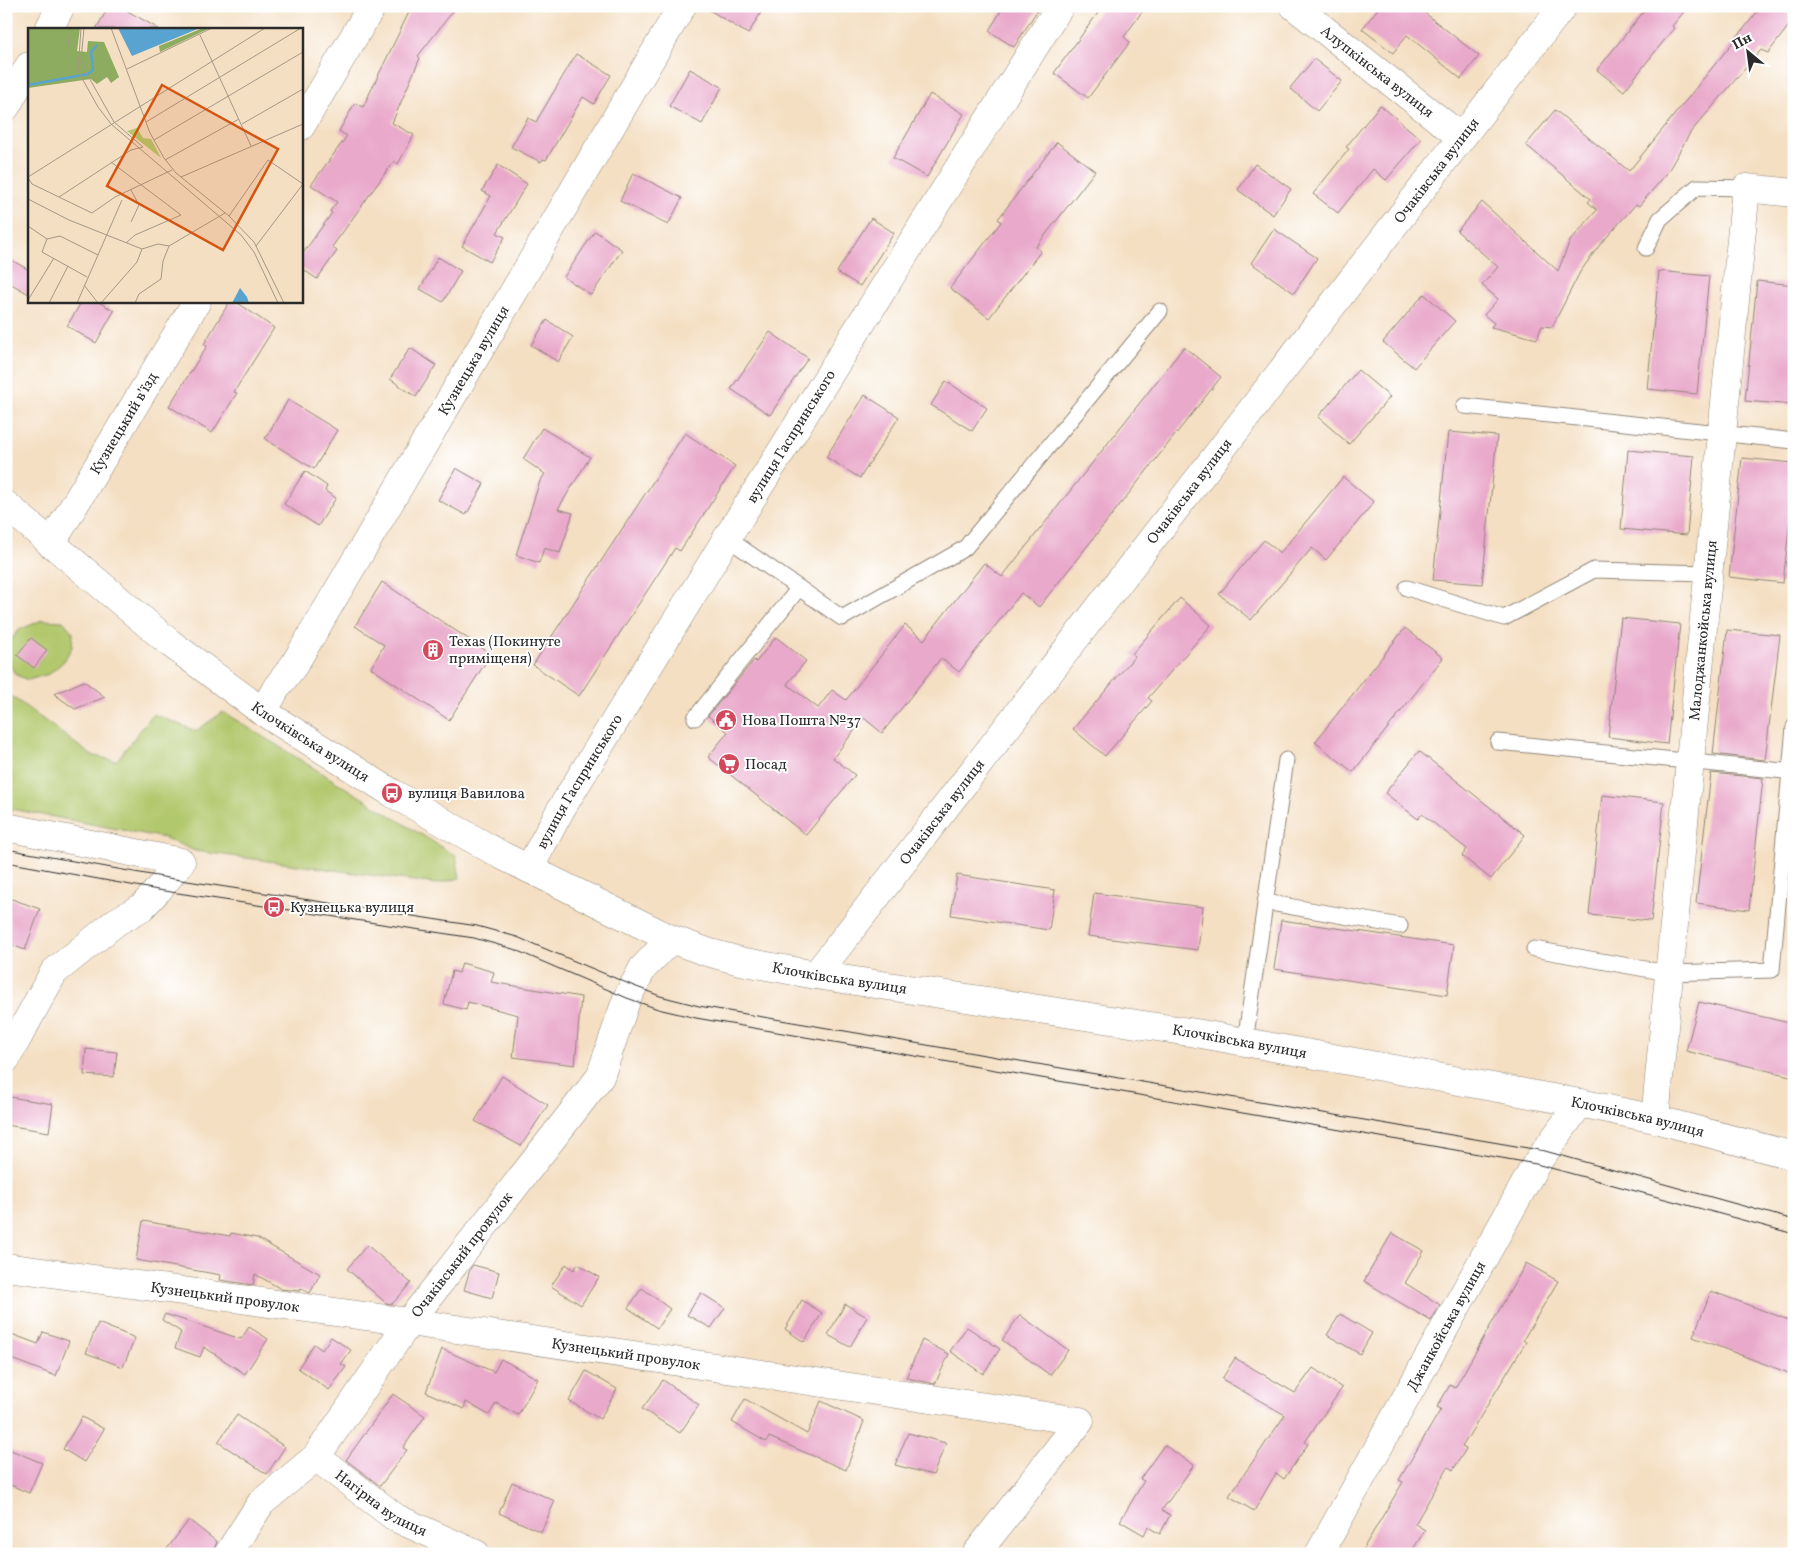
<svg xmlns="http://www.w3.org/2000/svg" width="1800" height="1560" viewBox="0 0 1800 1560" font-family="Vollkorn,serif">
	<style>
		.green { fill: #b2c86d; stroke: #6e7a4c }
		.building { fill: #e9a9cb }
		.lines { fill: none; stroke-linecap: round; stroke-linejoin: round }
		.lane-casing { stroke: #908577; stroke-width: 17 }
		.street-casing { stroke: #908577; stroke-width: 29 }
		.primary-casing { stroke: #908577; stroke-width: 29 }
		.lane { stroke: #fff; stroke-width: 15 }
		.street { stroke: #fff; stroke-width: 28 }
		.primary { stroke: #fff; stroke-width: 28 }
		.tram { stroke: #2b2b2b; stroke-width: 1 }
		.labels { text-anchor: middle; stroke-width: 4; stroke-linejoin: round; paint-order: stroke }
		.street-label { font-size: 15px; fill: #2b2b2b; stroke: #fff }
		.poi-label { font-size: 15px; fill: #2b2b2b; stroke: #fff; text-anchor: start }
		.inset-river { fill: none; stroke: #58a3d0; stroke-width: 2.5 }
		.inset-road { fill: none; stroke: #a49786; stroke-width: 1 }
		.view { fill: #d5540f; fill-opacity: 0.15; stroke: #d5540f; stroke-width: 2.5 }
		.inset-edge { fill: none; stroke: #2b2b2b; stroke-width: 2.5 }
	</style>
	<rect width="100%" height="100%" fill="#fff"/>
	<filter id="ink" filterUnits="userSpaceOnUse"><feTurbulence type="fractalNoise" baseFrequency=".02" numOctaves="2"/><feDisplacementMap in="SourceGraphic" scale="10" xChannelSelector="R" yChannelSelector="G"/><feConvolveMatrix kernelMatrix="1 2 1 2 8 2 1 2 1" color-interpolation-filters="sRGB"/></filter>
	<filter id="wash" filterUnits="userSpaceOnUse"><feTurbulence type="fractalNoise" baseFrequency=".0096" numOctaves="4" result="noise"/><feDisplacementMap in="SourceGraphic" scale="20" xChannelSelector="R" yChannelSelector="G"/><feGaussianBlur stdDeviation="1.12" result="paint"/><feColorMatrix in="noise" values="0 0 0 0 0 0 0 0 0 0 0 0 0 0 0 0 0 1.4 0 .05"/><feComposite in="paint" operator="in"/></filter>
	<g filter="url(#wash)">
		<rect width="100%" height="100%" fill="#f4dfc3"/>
		<g class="green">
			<path d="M42,620L63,621L73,633L72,647L64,661L49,674L28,680L16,675L8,663V643L19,630Z"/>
			<path d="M6,692L91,755L116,761L153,714L196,731L223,712L456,856L460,878L436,884L195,851L165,838L6,808Z"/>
		</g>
		<g id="blocks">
			<g class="building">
				<path d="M109,6H119L159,29H96Z"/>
				<path d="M412,6H457L418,56L420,58L392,123L414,135L398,164L394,161L332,247L337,251L317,279L301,268V256L332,213L330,211L337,202L311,185L347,136L339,131L355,103L363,107Z"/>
				<path d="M703,6H765L748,34Z"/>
				<path d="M1004,6H1040L1014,47L989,31Z"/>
				<path d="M1103,6H1146L1124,37L1130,42L1088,98L1054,73Z"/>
				<path d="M1380,6H1416L1479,56L1461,79L1407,35L1393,53L1362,29Z"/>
				<path d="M1648,6H1689L1672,26L1674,28L1624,91L1597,70Z"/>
				<path d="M1762,6H1794V19L1768,53L1761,50L1690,133L1667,173L1639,206L1636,204L1599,246L1580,272L1552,327L1542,326L1537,339L1491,327L1494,323L1484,315L1498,299L1482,285L1498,267L1457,231L1482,202L1558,271L1570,241L1597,210L1588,202L1591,199L1526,145L1555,110L1629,171Z"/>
				<path d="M576,54L611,75L594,104L583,97L546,160L543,159L541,162L511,147L528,118L536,122Z"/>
				<path d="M1314,59L1342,81L1317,111L1290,88Z"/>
				<path d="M690,69L722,87L702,124L669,106Z"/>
				<path d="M930,94L964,114L927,177L893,158Z"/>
				<path d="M1380,105L1421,139L1386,180L1373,169L1338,213L1313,194L1349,149L1346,147Z"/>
				<path d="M1057,142L1095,171L1036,247L1041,251L989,318L950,288L1001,222L998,219Z"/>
				<path d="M1255,164L1291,189L1273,215L1238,190Z"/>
				<path d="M498,165L527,184L497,233L505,237L490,262L462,246L491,196L482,191Z"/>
				<path d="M633,173L682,198L668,225L620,201Z"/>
				<path d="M871,218L894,233L860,286L837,272Z"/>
				<path d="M1274,229L1317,258L1294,293L1251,263Z"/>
				<path d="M595,231L622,250L591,295L564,277Z"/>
				<path d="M6,257L29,270V294L6,281Z"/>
				<path d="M438,257L461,271L443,302L420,289Z"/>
				<path d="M1659,271L1709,276L1697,394L1647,389Z"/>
				<path d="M1757,281L1794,285V405L1745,401Z"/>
				<path d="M1424,294L1455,321L1414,368L1383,342Z"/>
				<path d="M82,301H97L114,311L96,343L67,326Z"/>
				<path d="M230,301H235L274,328L234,392L237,393L212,433L169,406L207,346L204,344Z"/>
				<path d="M547,320L573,337L558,362L531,345Z"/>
				<path d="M770,332L808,358L770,415L731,389Z"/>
				<path d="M1184,347L1221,377L1039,607L1021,593L959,672L941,658L882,733L864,718L833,758L855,775L806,835L708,757L728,732L708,716L754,660L756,662L776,637L806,661L787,684L818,708L832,690L846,700L905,625L924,640L984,563L1002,577Z"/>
				<path d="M410,348L436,365L416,397L390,379Z"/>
				<path d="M1358,370L1390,397L1349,444L1318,417Z"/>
				<path d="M946,381L987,408L972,431L931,405Z"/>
				<path d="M865,395L899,417L860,478L826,457Z"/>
				<path d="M288,400L337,430L314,469L265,439Z"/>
				<path d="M542,428L590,457L558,509L573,513L560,553L544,548L539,563L516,555L540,481L545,474L523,459Z"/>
				<path d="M1448,432L1497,436L1482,584L1433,580Z"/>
				<path d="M685,433L735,466L680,551L675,548L579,696L533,665Z"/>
				<path d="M1628,450L1694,456L1687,535L1621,529Z"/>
				<path d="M1742,458L1794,463V482L1783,583L1729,577Z"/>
				<path d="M456,468L484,484L466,515L438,500Z"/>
				<path d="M305,471L327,486L325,491L336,498L318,526L284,504Z"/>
				<path d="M1343,477L1374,502L1326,560L1312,548L1251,620L1219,594L1264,540L1280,553Z"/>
				<path d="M382,582L491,654L449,720L371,668L384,645L355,626Z"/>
				<path d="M1180,598L1211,625L1148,698L1152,701L1105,756L1073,729L1135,656L1132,654Z"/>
				<path d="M1621,618L1680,624L1667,744L1608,737Z"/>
				<path d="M1405,628L1443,658L1353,772L1315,742Z"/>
				<path d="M1727,630L1780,635L1765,760L1713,754Z"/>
				<path d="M31,638L47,650L34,668L17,655Z"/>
				<path d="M84,681L105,697L75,709L54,694Z"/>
				<path d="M1419,751L1525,835L1491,879L1462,856L1467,849L1422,814L1418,819L1385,793Z"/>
				<path d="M1711,773L1763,778L1749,910L1696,903Z"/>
				<path d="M1602,795L1664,802L1651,921L1589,915Z"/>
				<path d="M957,875L1055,890L1049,930L951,915Z"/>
				<path d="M1094,893L1203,907L1198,950L1088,936Z"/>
				<path d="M6,897L40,909L25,950L6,943Z"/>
				<path d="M1281,920L1454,945L1447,995L1274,969Z"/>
				<path d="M462,963L494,972L491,982L581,997L575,1065L513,1057L518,1015L468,1002L466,1010L444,1004L452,971L459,973Z"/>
				<path d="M1699,1002L1794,1024V1077L1686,1051Z"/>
				<path d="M86,1049L117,1052L114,1077L84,1075Z"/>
				<path d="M502,1076L548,1105L521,1146L475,1121Z"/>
				<path d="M10,1097L53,1104L49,1132L6,1125Z"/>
				<path d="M143,1221L230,1236L231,1233L257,1238L320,1274L310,1293L301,1289L300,1291L281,1289L255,1274L253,1285L220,1280L221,1275L136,1260Z"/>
				<path d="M1392,1233L1424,1251L1405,1283L1440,1305L1431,1321L1364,1281Z"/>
				<path d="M367,1245L411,1283L392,1304L386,1303L347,1269Z"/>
				<path d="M1526,1263L1558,1281L1523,1340L1526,1342L1462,1447L1466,1449L1453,1470L1448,1467L1415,1524L1425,1530L1410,1554H1360L1403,1482L1399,1480L1441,1409L1437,1407L1450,1385L1455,1388Z"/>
				<path d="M566,1264L574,1270L578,1264L599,1277L581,1305L551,1286Z"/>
				<path d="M473,1265L499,1272L492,1298L464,1290L470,1269Z"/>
				<path d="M642,1288L670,1309L657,1328L628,1308Z"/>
				<path d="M1711,1291L1794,1322V1375L1693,1337Z"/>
				<path d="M701,1293L725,1308L711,1328L687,1315Z"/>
				<path d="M802,1300L822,1313L804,1342L785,1329Z"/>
				<path d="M845,1304L867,1317L850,1347L828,1335Z"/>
				<path d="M165,1314L241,1339L249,1327L268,1339L245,1374L204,1347L200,1357L175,1348L181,1332L162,1320Z"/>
				<path d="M1340,1314L1372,1333L1360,1354L1327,1335Z"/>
				<path d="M1020,1315L1068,1350L1050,1375L1002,1340Z"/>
				<path d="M98,1323L135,1338L123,1367L86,1353Z"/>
				<path d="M967,1327L1000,1349L983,1374L950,1351Z"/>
				<path d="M6,1332L38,1344L43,1332L69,1341L56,1376L6,1357Z"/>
				<path d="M331,1337L351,1350L341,1364L346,1367L329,1390L298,1368L314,1344L322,1350Z"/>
				<path d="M922,1340L949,1354L935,1384L906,1378Z"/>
				<path d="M442,1349L494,1372L501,1359L538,1379L518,1415L496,1403L489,1415L466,1402L464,1409L426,1392Z"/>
				<path d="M1235,1358L1295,1393L1313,1368L1342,1388L1305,1442L1308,1444L1284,1479L1276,1473L1254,1511L1229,1496L1285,1415L1222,1379Z"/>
				<path d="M586,1371L617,1389L600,1419L569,1401Z"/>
				<path d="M663,1380L699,1405L680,1433L642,1409Z"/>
				<path d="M393,1394L425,1416L403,1448L407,1450L380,1486L346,1460Z"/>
				<path d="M745,1399L807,1434L821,1401L864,1421L846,1470L769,1437L766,1442L732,1422Z"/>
				<path d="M237,1415L285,1447L267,1474L218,1442Z"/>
				<path d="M82,1417L104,1429L84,1462L63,1449Z"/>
				<path d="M908,1433L946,1443L933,1475L895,1465Z"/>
				<path d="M1164,1445L1194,1465L1162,1510L1170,1515L1160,1534L1148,1527L1144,1535L1120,1521L1144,1481L1140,1479Z"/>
				<path d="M6,1448L42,1463L29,1493L6,1483Z"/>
				<path d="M512,1482L555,1501L541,1532L499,1513Z"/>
				<path d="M189,1520L217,1542L212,1554H163Z"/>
			</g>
		</g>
	</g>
	<g filter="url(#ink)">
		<use href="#blocks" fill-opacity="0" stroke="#908577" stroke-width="1"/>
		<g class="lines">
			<g class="lane-casing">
				<g id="lane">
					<path d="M1646,248L1660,219L1697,187L1746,188"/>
					<path d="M1464,406L1794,441"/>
					<path d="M727,538L799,588"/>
					<path d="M1407,588L1504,618L1594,570L1707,573"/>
					<path d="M695,718L799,588L842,618L965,548L1160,311"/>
					<path d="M1498,742L1794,772"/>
					<path d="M1265,902L1400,926"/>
					<path d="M1534,949L1668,973L1772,970L1794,727"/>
					<path d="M1245,1042L1286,760"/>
				</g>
			</g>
			<g class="street-casing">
				<g id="street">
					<path id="s1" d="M1294,6L1461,137"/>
					<path d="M49,29L61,6"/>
					<path d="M6,107L29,66"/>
					<path d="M301,126L372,6"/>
					<path id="s2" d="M51,544L197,301"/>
					<path id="s3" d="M263,712L277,687L294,665L682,6"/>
					<path d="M6,827L181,862L158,890L142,907L116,922L54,972L6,1059"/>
					<path id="s4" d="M529,869L561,809L727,538L1060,6"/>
					<path id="s5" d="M816,975L1563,6"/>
					<path id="s6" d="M1655,1119L1746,188L1794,193"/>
					<path id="s7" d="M6,1267L409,1322L1080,1421L976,1554"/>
					<path id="s8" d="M316,1457L396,1518L476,1554"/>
					<path id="s9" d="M228,1554L261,1503L316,1457L409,1322L600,1077L627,998L643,968L671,939"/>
					<path id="s10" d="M1319,1554L1536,1164L1580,1103"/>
				</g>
			</g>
			<g class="primary-casing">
				<g id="primary">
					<path id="s11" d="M6,505L170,643L263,712L392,793L501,855L671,939L707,952L740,961L816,975L1196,1033L1580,1103L1655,1119L1794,1156"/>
				</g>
			</g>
			<use href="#lane" class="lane"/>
			<use href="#street" class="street"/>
			<use href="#primary" class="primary"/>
			<g class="tram">
				<path d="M6,849L168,878L477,926L517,937L634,986L660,996L699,1006L1545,1151L1794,1220"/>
				<path d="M6,862L158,890L474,938L513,949L627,998L658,1009L696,1018L1536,1164L1794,1234"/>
			</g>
		</g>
	</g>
	<defs>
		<g id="building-disc" transform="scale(1.125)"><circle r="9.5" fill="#d1495b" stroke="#fff"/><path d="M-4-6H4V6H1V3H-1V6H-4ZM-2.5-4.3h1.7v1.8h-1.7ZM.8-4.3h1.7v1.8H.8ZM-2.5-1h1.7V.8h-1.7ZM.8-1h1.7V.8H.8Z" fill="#fff"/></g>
		<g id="civic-disc" transform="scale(1.125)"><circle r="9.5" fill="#d1495b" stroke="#fff"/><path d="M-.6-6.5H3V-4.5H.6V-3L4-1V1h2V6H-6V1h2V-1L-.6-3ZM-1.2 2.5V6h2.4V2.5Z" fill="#fff"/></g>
		<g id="supermarket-disc" transform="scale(1.125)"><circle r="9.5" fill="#d1495b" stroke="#fff"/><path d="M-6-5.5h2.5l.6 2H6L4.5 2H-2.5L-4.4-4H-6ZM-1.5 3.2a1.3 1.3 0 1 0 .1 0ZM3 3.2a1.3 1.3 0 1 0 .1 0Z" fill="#fff"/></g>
		<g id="bus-disc" transform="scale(1.125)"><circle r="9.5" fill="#d1495b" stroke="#fff"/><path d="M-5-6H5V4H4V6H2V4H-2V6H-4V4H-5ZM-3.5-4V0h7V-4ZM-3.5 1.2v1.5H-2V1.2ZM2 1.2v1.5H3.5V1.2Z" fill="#fff"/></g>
	</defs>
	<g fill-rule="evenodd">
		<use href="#building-disc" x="433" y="650"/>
		<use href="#civic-disc" x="726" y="720"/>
		<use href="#supermarket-disc" x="729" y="764"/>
		<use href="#bus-disc" x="392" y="793"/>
		<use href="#bus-disc" x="274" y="907"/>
	</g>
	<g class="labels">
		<g class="street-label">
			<text dy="5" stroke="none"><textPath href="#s1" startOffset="106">Алупкінська вулиця</textPath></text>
			<text dy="5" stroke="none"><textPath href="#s5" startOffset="1016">Очаківська вулиця</textPath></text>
			<text dy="5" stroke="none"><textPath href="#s3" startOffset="410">Кузнецька вулиця</textPath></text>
			<text dy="5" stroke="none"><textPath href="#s2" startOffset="141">Кузнецький в’їзд</textPath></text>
			<text dy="5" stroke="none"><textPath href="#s4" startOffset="506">вулиця Гаспринського</textPath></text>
			<text dy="5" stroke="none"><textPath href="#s5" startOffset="611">Очаківська вулиця</textPath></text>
			<text dy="5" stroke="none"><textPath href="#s6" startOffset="491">Малоджанкойська вулиця</textPath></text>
			<text dy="5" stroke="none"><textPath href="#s11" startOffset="386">Клочківська вулиця</textPath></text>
			<text dy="5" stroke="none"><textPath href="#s4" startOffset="101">вулиця Гаспринського</textPath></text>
			<text dy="5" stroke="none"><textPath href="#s5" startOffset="206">Очаківська вулиця</textPath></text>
			<text dy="5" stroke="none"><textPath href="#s11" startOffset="971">Клочківська вулиця</textPath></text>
			<text dy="5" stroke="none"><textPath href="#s11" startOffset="1376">Клочківська вулиця</textPath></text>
			<text dy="5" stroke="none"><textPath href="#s11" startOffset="1781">Клочківська вулиця</textPath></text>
			<text dy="5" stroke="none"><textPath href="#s9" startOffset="382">Очаківський провулок</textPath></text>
			<text dy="5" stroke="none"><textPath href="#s7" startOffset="221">Кузнецький провулок</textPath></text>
			<text dy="5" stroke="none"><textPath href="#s10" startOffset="261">Джанкойська вулиця</textPath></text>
			<text dy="5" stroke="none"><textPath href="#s7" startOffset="626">Кузнецький провулок</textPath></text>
			<text dy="5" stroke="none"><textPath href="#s8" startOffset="80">Нагірна вулиця</textPath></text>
		</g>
		<g class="poi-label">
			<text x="449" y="646">Texas (Покинуте<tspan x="449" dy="17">приміщеня)</tspan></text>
			<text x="742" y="725">Нова Пошта №37</text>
			<text x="745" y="769">Посад</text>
			<text x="408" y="798">вулиця Вавилова</text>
			<text x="290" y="912">Кузнецька вулиця</text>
		</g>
	</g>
	<g transform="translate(28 28)">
		<rect width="275" height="275" fill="#f4dfc3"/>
		<path d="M109,100L115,110L123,111L133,130L99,103Z" fill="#b2c86d"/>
		<path d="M0,0H52L49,23L59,24L60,13L76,14L91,49L83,55L79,49L69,56L63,51L0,60ZM175,0H182L132,24L131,18Z" fill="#8dac60"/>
		<path d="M90,0H172L104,28ZM212,260L219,269L221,275H204Z" fill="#58a3d0"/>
		<path class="inset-river" d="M0,57L60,46L65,42L63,24L69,17"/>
		<path class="inset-road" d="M53,0L50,43L70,79L83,96L213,207L226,224L250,275M56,0L53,32L59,46L86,94L115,119M83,0L122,105L136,130L148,145L201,188L226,214L256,275M172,7L223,118M40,19L42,0M99,41L184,0M118,94L273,0M214,96L275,61M126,112L275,24M137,132L211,91M83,134L153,187L107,207L98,215M0,149L237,0M153,149L275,96M0,150L4,156L64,185L87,169L144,142M103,162L111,177L103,194M31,169L103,122L115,119M0,171L41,192L114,221L130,216L141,218M201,188L240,132L275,156L228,218M0,198L19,211M19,211L14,224L59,249M19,211L32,208L70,227M56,257L70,275M0,272L26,230M21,275L40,238M49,275L94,172M73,275L109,234L114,221M107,275L111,266L133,251L135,233L141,218L197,185"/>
		<path class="view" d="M134,57L250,121L195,222L79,158Z"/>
		<rect width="275" height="275" class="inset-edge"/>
	</g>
	<rect width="1800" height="1560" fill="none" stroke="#fff" stroke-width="25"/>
	<g transform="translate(1748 52) rotate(331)" stroke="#ffffff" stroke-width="4" paint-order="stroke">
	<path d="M0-4L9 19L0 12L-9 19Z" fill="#2b2b2b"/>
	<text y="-8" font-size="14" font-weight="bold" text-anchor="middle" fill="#2b2b2b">Пн</text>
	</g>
</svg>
